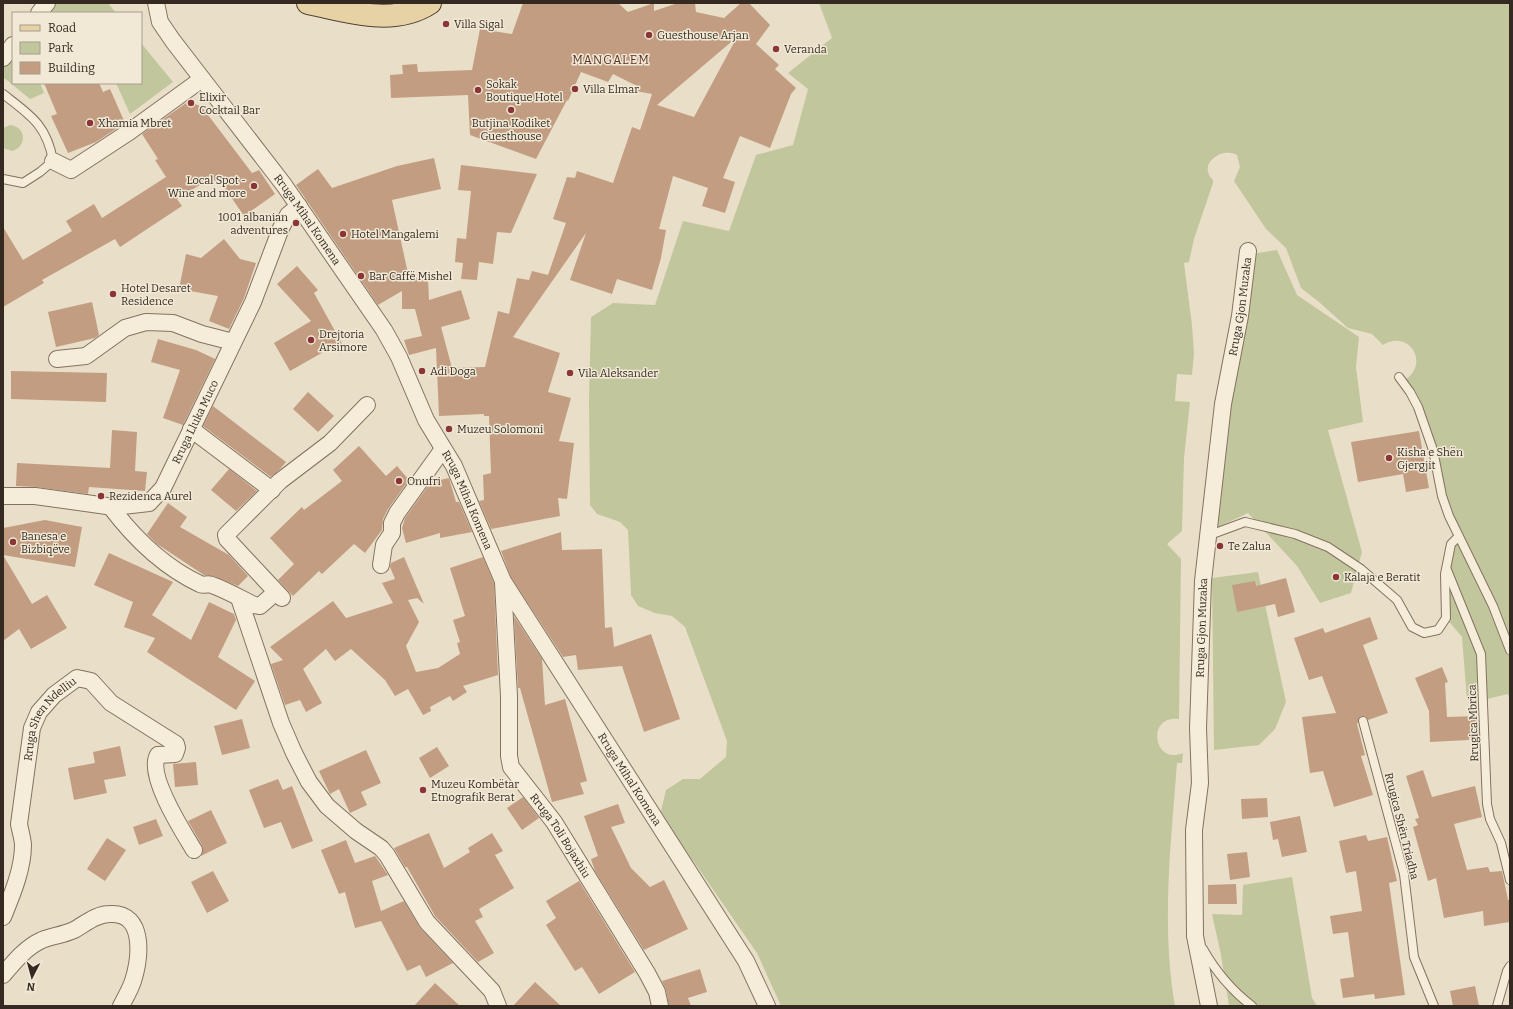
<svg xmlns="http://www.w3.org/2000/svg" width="1513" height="1009" viewBox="0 0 1513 1009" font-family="Bitter,serif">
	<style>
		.green { fill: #c1c69d }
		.building { fill: #c29d82; fill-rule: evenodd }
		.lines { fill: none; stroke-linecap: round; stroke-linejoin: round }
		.lane-casing { stroke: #83725f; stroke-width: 10 }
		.street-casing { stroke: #83725f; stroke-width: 18 }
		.primary-casing { stroke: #514133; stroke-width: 24 }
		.lane { stroke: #f5edda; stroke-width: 8 }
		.street { stroke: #f5edda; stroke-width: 16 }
		.primary { stroke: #e7d2a5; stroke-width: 22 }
		.poi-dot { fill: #8a3637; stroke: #f1e9d6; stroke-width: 1.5 }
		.labels { text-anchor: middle; stroke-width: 3; stroke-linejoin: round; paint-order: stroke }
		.poi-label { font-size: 11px; fill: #352a21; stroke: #f1e9d6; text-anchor: start }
		.street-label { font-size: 11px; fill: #352a21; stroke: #f1e9d6 }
		.neighbourhood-label { font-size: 12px; letter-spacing: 1px; fill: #5c3125; stroke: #f1e9d6 }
	</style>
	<rect width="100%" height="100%" fill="#e9dfc8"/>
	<g class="green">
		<path d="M54,3H108L116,13H46Z"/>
		<path d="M819,3H1510V702L1508,694L1483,700H1467L1462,637L1446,618L1451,544L1458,536L1415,397L1406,379C1430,362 1408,329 1383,345L1372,334L1348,328L1319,302L1301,288L1286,248L1266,229L1234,181L1240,167L1237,155C1221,146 1197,165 1213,180V183L1194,239L1189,262L1184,263L1192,325L1194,353L1192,375L1177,374L1175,401L1190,402L1184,458L1182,531L1167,544L1181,559L1179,719C1146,714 1153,766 1183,753L1182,763H1177C1171,844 1161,925 1175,1006H781L757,953L678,839L661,811L666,790L683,779H700L726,757L727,741L685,627L672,616L655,613L638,606L631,595L628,530L620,522L597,514L590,505L589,400L591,317L613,303L655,305L683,221L729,231L756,155L793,145L808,89L788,73L832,38Z"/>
		<path d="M141,43L173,82L130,114L116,83H141Z"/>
		<path d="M13,55V83H40L44,93L30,99L3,77V67Z"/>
		<path d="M10,125C27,127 27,147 12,151L3,148V128Z"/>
		<path d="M1277,250L1297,295L1359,337L1356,367L1363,422L1328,430L1362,552L1351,593L1320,603L1297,566L1248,513L1214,529L1231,386L1252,254Z"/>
		<path d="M1258,572L1286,702L1275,729L1259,745L1214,750L1212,578Z"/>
		<path d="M1292,877L1312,998L1317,1006H1229L1221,955L1212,914L1242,915L1243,885Z"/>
	</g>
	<g class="building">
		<path d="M523,3H618L628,12L654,3V11L678,3H695L696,12L724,18L741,3H749L770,25L756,44L779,65L775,69L796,88L791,94L770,148L740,136L723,178L735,182L725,213L702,206L708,188L673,176L659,229L666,230L661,258L652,290L617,279L612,294L570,280L586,233L513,337L560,353L548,392L571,398L559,441L574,443L567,499L558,498L560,516L491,529L479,501L484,500L483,475L491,473L489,416H484V414L439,416L436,348L409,355L404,340L422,336L415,309H402V291L378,305L296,185L318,169L332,188L397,166L434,158L441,189L392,200L409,278H428L429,300L461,290L470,319L441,327L452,368L485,367L498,311L509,314L517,278L529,280L532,271L548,275L566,223L553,219L567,177L575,178L577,171L613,183L632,127L640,130L652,94L636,91L637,86L613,74L608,82L581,72L568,101L567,100L536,159L470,135L468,95L391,98L390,75L403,74L402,65L417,64L418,72L472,70L480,29L512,34ZM737,37L694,117L657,105Z"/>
		<path d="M44,83H99L103,92L110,89L125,123L96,142L68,153L51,116L57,114Z"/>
		<path d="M189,101L202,107L252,173L259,170L275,194L244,216L220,181L216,184L213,177L177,199L182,206L120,247L115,239L42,280L44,283L3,307V227L23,260L72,231L66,221L94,204L102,218L166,177L155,160L158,159L142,134Z"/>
		<path d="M461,165L537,174L511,233L497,232L493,264L479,262L477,280L461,279L463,263L455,262L457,238L466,239L471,191L458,190Z"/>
		<path d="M224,239L240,259L256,263L244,298L229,329L209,321L218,296L179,289L186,254L201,258Z"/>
		<path d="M297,266L318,290L314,293L345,349L340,353L334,346L290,371L274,343L311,321L277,284Z"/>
		<path d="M92,302L99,335L95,338L56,347L48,312Z"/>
		<path d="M158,339L196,350L215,359L183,425L163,418L180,370L151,362Z"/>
		<path d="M11,371L107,373L106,402L11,399Z"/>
		<path d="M308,392L334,416L318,432L293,409Z"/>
		<path d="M213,406L286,462L280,469L271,477L203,426Z"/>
		<path d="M112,430L137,432L135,471L147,472L145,491L89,487L88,494L36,487L16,486L17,463L110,468Z"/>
		<path d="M1419,431L1429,488L1406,492L1403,474L1358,482L1351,442Z"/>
		<path d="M359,446L386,476L397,466L409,480L388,509L383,519L382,530L365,553L354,544L322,574L319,571L293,596L278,580L294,564L270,538L302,507L304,510L342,481L333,470Z"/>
		<path d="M229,469L257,491L236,511L211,490Z"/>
		<path d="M449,478L456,502H459L472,532L440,538V533L406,543L402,528L405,518L431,482Z"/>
		<path d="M168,503L187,517L180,527L229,555L248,576L238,586L214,576L204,575L157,544L147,534Z"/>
		<path d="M45,520L82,527L75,567L3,555L32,604L47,595L67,628L31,649L19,629L3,641V528Z"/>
		<path d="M561,532L562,550L602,549L605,628L612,627L614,647L651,634L680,719L644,732L622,666L578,670L576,655L563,657L511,577L501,551Z"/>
		<path d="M109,553L173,582L152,615L191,640L209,602L234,614L236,620L218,657L255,681L236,710L147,652L155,638L124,627L133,602L94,585Z"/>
		<path d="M404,557L424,604L417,598L408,600L419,622L406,646L416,672L438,668L460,654L457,643L460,642L453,620L465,616L450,568L483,557L494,583L498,675L463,686L467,692L453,701L450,696L430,707L431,711L423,715L408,689L395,696L385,680L351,649L335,661L326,649L303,669L322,703L306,712L300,700L285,705L271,664L283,660L270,647L333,601L346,618L393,603L382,583L395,579L390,567L391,563Z"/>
		<path d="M1286,578L1295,612L1278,617L1275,604L1237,612L1232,585L1255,581L1256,586Z"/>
		<path d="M514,616L542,659L545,705L565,699L587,781L580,783L584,794L552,802L520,688H518Z"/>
		<path d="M1370,617L1378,639L1363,645L1388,713L1368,720L1365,716H1361L1357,724L1365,755L1361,756L1373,795L1334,807L1323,771L1310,773L1302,717L1336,713L1322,676L1309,680L1294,638L1323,628L1325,633Z"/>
		<path d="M1442,667L1448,682L1445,683L1447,717L1478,716L1479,738H1469V740L1430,742L1429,711L1415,678Z"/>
		<path d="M242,719L250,748L222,755L214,726Z"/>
		<path d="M120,746L126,776L104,780L107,793L74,800L68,768L95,763L93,752Z"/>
		<path d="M437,747L449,766L430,778L419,758Z"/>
		<path d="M366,750L381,783L361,792L367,805L350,813L339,789L330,794L319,771Z"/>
		<path d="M196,762L198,785L175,787L173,764Z"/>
		<path d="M1423,770L1432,797L1475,786L1482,817L1454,824L1467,870L1488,867L1490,872L1502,871L1508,900H1510V922L1484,926L1483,911L1444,918L1436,878L1428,881L1413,827L1418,825L1415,819L1419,818L1406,776Z"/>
		<path d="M278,779L283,790L292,786L313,841L292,849L281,822L264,828L249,790Z"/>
		<path d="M523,797L539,818L522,830L507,808Z"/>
		<path d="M1267,798L1268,817L1242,819L1241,799Z"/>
		<path d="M618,804L625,823L611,827L631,868L650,887L664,880L688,929L644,950L595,871L591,859L598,856L584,816Z"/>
		<path d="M211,810L227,843L201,856L203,850L202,845L188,821Z"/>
		<path d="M1300,816L1307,852L1282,857L1278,839L1273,840L1270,822Z"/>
		<path d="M156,819L163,836L139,845L133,827Z"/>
		<path d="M429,833L444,868L470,852L468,848L492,833L503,851L495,855L514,888L479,909L483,917L475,921L494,953L478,962L435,916L407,867H405L394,848Z"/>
		<path d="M1366,835L1368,841L1387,837L1397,881L1389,883L1405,995L1375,999L1374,994L1343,998L1340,979L1354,977L1348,932L1333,934L1330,916L1362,911L1356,871L1346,873L1339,841Z"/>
		<path d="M107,838L126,850L105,881L87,869Z"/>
		<path d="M346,840L355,863L375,856L388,875L372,881L381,911L404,901L420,928L453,963L426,977L420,965L407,971L381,921L355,928L345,892L339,894L321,850Z"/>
		<path d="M1247,852L1250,877L1230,880L1227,854Z"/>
		<path d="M213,871L229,901L207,913L191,882Z"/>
		<path d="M579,881L635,972L599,994L582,967L575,971L546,925L556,918L546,901Z"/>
		<path d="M1236,884L1237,904H1208V885Z"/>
		<path d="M700,969L707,992L688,998L691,1006H669L666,990L662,981Z"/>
		<path d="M535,982L561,1006H513Z"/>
		<path d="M435,983L460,1006H414Z"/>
		<path d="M1475,986L1479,1006H1453L1450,991Z"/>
	</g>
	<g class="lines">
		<g class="lane-casing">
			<g id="lane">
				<path d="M3,94C30,115 47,125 53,161L40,172L23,183L3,179"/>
				<path d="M1399,377L1410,392L1418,407L1433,450L1442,496L1449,516L1493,606L1510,650"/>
				<path d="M1207,536L1245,522L1295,534L1328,547L1361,569L1397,600L1412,627L1424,633L1438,630L1446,618L1445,574L1451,544L1458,537"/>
				<path d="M1447,570L1481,654L1487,804L1490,819L1501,843L1510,880"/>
				<path d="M1363,721L1404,874L1414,957L1434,1006"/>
				<path d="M1203,949C1216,972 1231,990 1252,1006"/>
				<path d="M1497,1006L1507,971L1510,966"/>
			</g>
		</g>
		<g class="street-casing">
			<g id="street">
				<path id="s1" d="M156,3L160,22L173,41L284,185L384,330L399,357L426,420L454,466L503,581L746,961L767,1006"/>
				<path d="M39,13L47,3"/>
				<path d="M3,58L13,45"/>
				<path d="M53,161L71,170L129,132L202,79"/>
				<path d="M57,359L86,356L125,328L146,322L173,323L202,334L233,342"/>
				<path d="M191,429L272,490"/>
				<path id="s2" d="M3,496H35L114,507L149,503L163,488L253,302L281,228L288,215L299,206"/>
				<path d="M110,506C134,538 164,567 200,584C204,586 208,583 212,585C226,590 240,598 254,605L260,606L276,592"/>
				<path d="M381,565L384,545L392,533V523L397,513L443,449"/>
				<path id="s3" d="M503,582L509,696V756L511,767L554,822L647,973L657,992L660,1006"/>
				<path d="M239,598L281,723L294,753L309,782L327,806L356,831L381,848L387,855L427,922L492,991L498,1006"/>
				<path d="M282,598L227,539L226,535L280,481L330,443L367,405"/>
				<path id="s4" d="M3,917C12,895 23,869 23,845C23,840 20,830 19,824L32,728L39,712L54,695L77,678L91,681L111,703L176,744L177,748L175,754L158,755C146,774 183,832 194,850"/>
				<path d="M3,975C14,962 26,947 42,940C52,936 63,935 74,930C85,924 96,914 110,914C146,912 140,959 133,981C130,990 125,998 121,1006"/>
				<path id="s5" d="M1209,1006L1195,936L1194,830L1200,783L1198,728L1203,581L1223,404L1240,316L1248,251"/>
			</g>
		</g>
		<g class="primary-casing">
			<path id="primary" d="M308,3C347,11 393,27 430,3"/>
		</g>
		<use href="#lane" class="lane"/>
		<use href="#street" class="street"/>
		<use href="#primary" class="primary"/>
	</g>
	<g class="poi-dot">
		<circle cx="446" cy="24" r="4"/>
		<circle cx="649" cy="35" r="4"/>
		<circle cx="776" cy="49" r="4"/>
		<circle cx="575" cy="89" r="4"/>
		<circle cx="478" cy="90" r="4"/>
		<circle cx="191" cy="103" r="4"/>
		<circle cx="511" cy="110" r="4"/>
		<circle cx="90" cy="123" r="4"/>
		<circle cx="254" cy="186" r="4"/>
		<circle cx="296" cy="223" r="4"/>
		<circle cx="343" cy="234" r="4"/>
		<circle cx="361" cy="276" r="4"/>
		<circle cx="113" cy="294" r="4"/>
		<circle cx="311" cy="340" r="4"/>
		<circle cx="422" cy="371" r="4"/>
		<circle cx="570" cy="373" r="4"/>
		<circle cx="449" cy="429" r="4"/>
		<circle cx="1389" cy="458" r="4"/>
		<circle cx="399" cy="481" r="4"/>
		<circle cx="101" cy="496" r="4"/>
		<circle cx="13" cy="542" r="4"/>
		<circle cx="1220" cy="546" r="4"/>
		<circle cx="1336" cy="577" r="4"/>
		<circle cx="423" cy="790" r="4"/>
	</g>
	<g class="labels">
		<g class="poi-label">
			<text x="454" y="28">Villa Sigal</text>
			<text x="657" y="39">Guesthouse Arjan</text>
			<text x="784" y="53">Veranda</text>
			<text x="486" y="88">Sokak<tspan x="486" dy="13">Boutique Hotel</tspan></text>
			<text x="583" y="93">Villa Elmar</text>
			<text x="199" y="101">Elixir<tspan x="199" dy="13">Cocktail Bar</tspan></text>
			<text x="98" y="127">Xhamia Mbret</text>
			<text x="511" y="127" text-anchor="middle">Butjina Kodiket<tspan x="511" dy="13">Guesthouse</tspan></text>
			<text x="246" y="184" text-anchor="end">Local Spot -<tspan x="246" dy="13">Wine and more</tspan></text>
			<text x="288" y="221" text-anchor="end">1001 albanian<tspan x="288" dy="13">adventures</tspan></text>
			<text x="351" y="238">Hotel Mangalemi</text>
			<text x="369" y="280">Bar Caffë Mishel</text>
			<text x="121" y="292">Hotel Desaret<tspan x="121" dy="13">Residence</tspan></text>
			<text x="319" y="338">Drejtoria<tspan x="319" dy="13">Arsimore</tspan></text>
			<text x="430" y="375">Adi Doga</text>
			<text x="578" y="377">Vila Aleksander</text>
			<text x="457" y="433">Muzeu Solomoni</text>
			<text x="1397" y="456">Kisha e Shën<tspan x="1397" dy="13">Gjergjit</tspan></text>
			<text x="407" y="485">Onufri</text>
			<text x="109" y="500">Rezidenca Aurel</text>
			<text x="21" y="540">Banesa e<tspan x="21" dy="13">Bizbiqëve</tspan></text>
			<text x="1228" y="550">Te Zalua</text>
			<text x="1344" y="581">Kalaja e Beratit</text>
			<text x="431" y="788">Muzeu Kombëtar<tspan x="431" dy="13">Etnografik Berat</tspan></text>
		</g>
		<g class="street-label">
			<text dy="4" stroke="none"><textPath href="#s1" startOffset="266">Rruga Mihal Komena</textPath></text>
			<text dy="4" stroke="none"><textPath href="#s5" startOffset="704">Rruga Gjon Muzaka</textPath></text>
			<text dy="4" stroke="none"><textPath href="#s2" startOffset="241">Rruga Lluka Muco</textPath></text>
			<text dy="4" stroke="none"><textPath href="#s1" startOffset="590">Rruga Mihal Komena</textPath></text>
			<text dy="4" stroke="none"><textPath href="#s5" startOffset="380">Rruga Gjon Muzaka</textPath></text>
			<text dy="4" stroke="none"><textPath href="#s4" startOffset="210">Rruga Shen Ndelliu</textPath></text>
			<text transform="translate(1473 723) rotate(-92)" y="4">Rrugica Mbrica</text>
			<text dy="4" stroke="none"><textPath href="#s1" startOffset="914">Rruga Mihal Komena</textPath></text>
			<text transform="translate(1402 826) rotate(76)" y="4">Rrugica Shën Triadha</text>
			<text dy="4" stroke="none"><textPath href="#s3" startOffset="270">Rruga Toli Bojaxhiu</textPath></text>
		</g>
		<g class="neighbourhood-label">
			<text x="611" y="64">MANGALEM</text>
		</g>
	</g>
	<rect width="1513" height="1009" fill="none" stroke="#352a21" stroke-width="8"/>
	<rect x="12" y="12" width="130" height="72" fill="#f1e9d6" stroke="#a69d8e"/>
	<rect x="20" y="25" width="20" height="6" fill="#e7d2a5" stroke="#a69d8e"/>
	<text x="48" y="32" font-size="12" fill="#352a21">Road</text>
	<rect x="20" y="42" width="20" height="12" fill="#c1c69d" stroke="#a69d8e"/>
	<text x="48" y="52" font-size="12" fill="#352a21">Park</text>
	<rect x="20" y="62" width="20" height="12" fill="#c29d82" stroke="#a69d8e"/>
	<text x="48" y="72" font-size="12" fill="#352a21">Building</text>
	<g transform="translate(32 977) rotate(186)" stroke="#f1e9d6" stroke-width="3" paint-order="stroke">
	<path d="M0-3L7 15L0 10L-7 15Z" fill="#352a21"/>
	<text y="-6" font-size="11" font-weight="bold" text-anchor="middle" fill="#352a21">N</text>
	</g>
</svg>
